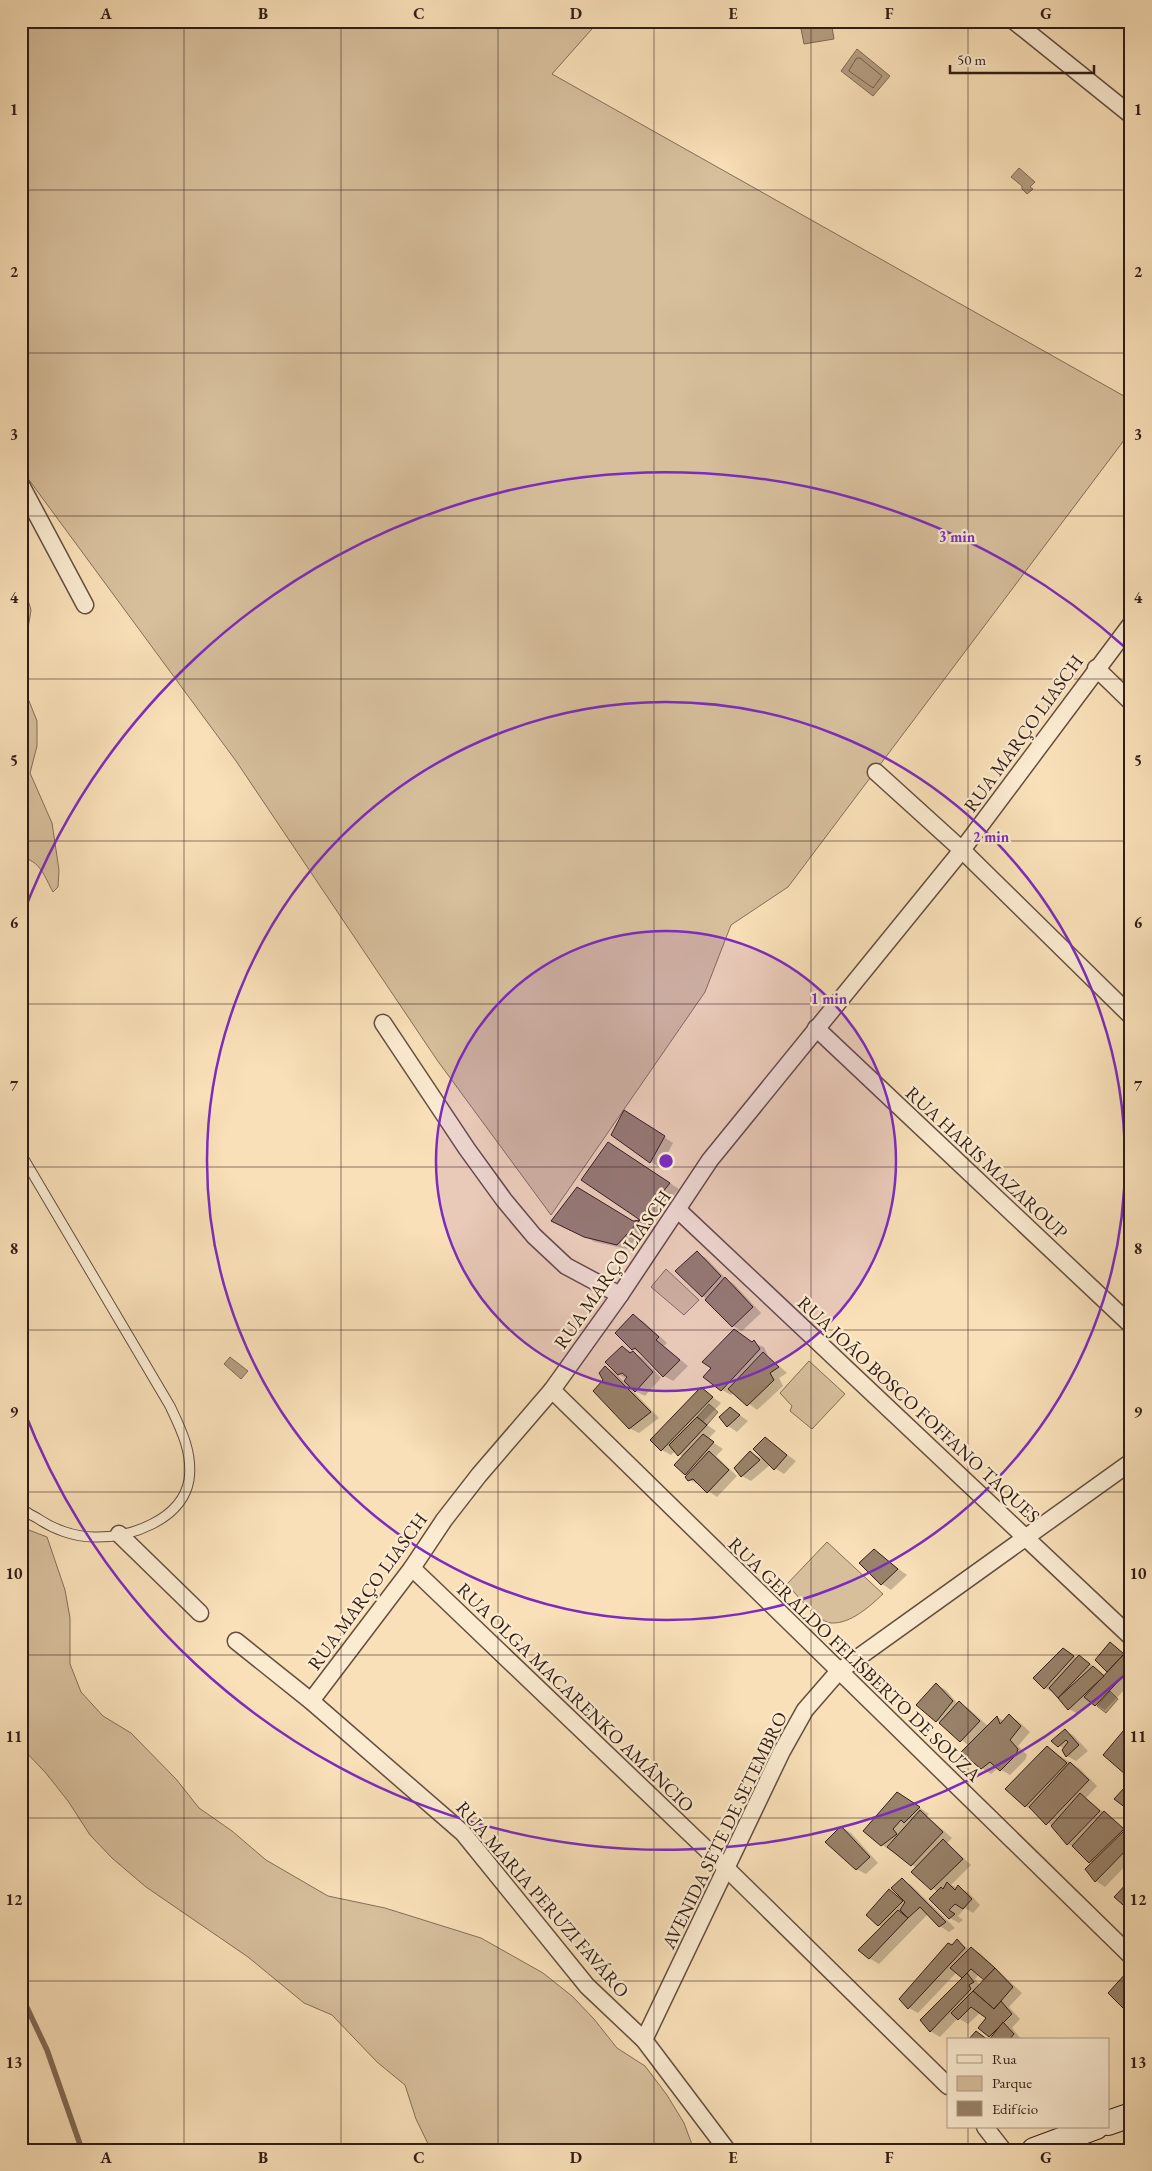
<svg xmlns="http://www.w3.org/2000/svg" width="1152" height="2171" viewBox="0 0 1152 2171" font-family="'EB Garamond',serif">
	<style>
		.green { fill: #d7bf9c; stroke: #846e58 }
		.water { fill: #b59e81; stroke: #816a56 }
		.shadow { fill: #0003; fill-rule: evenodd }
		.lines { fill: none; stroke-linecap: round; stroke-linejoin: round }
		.shore { stroke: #745e4b; stroke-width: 1 }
		.stream { stroke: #816a56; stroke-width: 5.5 }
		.building { fill: #99826a; stroke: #321d15 }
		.lane-casing { stroke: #644e3e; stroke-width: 11 }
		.street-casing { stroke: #644e3e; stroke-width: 19 }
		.secondary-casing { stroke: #321d15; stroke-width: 26 }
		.lane { stroke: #fbebd1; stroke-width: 9 }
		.street { stroke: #fbebd1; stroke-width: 16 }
		.secondary { stroke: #fbebd1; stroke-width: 24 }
		.grid { fill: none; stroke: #321d15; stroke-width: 1; stroke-opacity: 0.55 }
		.ring { fill: none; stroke: #7b2cbf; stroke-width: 2.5 }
		.labels { text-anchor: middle; stroke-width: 4.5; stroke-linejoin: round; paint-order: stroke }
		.street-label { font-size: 19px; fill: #321d15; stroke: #fbebd1 }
		.centre { fill: #7b2cbf; stroke: #fbebd1; stroke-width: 2.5 }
		.ring-label { font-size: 15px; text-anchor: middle; font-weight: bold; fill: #7b2cbf; stroke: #fbebd1; stroke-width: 4.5; stroke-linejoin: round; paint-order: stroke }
		.neatline { fill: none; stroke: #321d15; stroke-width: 2 }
		.grid-label { font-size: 16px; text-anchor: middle; font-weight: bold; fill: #321d15 }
	</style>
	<rect width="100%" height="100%" fill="#f9e0b8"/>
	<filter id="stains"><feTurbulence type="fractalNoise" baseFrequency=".004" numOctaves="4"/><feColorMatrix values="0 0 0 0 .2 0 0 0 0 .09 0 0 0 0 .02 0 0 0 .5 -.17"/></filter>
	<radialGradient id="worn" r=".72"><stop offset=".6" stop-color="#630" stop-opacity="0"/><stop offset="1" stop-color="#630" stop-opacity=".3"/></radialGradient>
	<g class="green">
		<path d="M21,21H599L552,74L1131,400V431L788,887L731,925L705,992L551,1215L437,1060L236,761L21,469Z"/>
		<path d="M21,577L31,610L21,671Z"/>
		<path d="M21,681L37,721V746L30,773L52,823L59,870L58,887L53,892C45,878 40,859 21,858Z"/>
		<path d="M666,1269L699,1300L684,1315L651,1287Z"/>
		<path d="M809,1361L845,1394L812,1429L790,1411L792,1406L780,1393Z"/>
		<path d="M21,1527L47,1537L65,1590L70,1618V1664L81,1692L103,1716L131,1733L176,1779L199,1808L232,1831L266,1860L328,1896L385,1908L481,1938L543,1973L572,1996L594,2019L617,2048L645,2066L667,2095L684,2123L694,2150H431L416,2119L405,2085L377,2062L332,2015L304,2003L248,1957L146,1887L112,1858L90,1835L68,1801L45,1772L21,1747Z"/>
		<path d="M827,1542L883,1594C870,1606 851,1624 831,1623C818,1622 796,1594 787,1584Z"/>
	</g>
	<g class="water">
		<path d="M816,21H831L834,39L804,44L800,24Z"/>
		<path d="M857,49L890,76L873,96L841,71Z"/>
		<path d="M1019,168L1035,182L1030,187L1033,189L1027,194L1022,189V186L1011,177Z"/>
		<path d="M230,1357L248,1371L241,1379L224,1364Z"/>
		<path d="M709,1404L718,1412L707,1425L697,1417Z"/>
		<path d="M1110,1691L1118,1699L1106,1713L1097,1706Z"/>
	</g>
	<g class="shadow">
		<path d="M633,1117L673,1143L660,1168L613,1135Z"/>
		<path d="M618,1149L679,1189L627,1249L595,1242L562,1225L643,1221L583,1179Z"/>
		<path d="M697,1253L706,1258L727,1280L734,1284L761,1313L742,1331L733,1326L703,1296Z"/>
		<path d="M633,1316L643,1321L667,1343L664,1346L688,1366L673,1381L664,1376L642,1354L633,1349Z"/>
		<path d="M735,1331L753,1343L764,1347L768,1356L787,1373L779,1378L783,1386L757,1410L734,1392L731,1395L722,1390L713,1368Z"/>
		<path d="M622,1347L643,1358L661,1378L645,1396L631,1389L659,1418L639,1433L629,1428L605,1381L606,1367L615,1373L624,1382L627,1379L618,1374Z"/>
		<path d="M701,1389L721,1403L703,1422L716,1431L708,1439L723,1449L716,1456L737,1476L717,1497L700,1485L689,1480L686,1474L683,1457L675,1451L671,1455L662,1450Z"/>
		<path d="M730,1408L748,1421L737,1432L728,1426L720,1417Z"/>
		<path d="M765,1439L796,1461L784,1474L770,1465L751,1481L742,1476L750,1453L766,1460Z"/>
		<path d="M874,1551L907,1575L891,1590L882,1584L860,1563Z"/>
		<path d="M1110,1644L1131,1659V1683L1105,1710L1091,1701L1078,1714L1069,1709L1054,1693L1045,1688L1064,1649L1077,1658L1079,1656L1088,1662L1106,1676L1109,1672L1096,1660Z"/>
		<path d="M937,1685L946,1690L958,1704L968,1708L988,1726L997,1717L1004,1721L1009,1716L1018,1721L1030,1732L1018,1746L1027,1755L1025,1760L1010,1775L998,1768L991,1774L982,1768L969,1746L918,1705Z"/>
		<path d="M1065,1730L1074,1736L1088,1751L1076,1761L1067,1756L1064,1749L1053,1741Z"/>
		<path d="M1124,1731L1131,1735V1776L1127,1774Z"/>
		<path d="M1048,1748L1080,1769L1097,1786L1086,1798L1126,1830L1131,1826V1860L1105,1887L1096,1881L1087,1870L1093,1864L1078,1849L1068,1844L1055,1828L1026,1806Z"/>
		<path d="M907,1799L929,1814L927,1816L952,1838L947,1843L971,1865L951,1885L968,1892L980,1905L973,1913L965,1908L958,1916L963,1920L959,1923L950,1918L938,1892L912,1872L917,1868L882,1845Z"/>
		<path d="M841,1827L851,1833L878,1863L866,1874L856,1869Z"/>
		<path d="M902,1880L911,1885L955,1928L949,1932L940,1926L928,1914L879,1964L869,1958L882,1927L878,1925L890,1890L900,1897Z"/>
		<path d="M957,1941L970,1950L972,1948L981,1954L1022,1993L1009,2007L1020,2019L1012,2028L1022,2040H990L992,2037L990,2036L988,2017L981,2012L968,2024L958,2018L940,2037L930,2031L964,1977L957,1972L918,2013L909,2008ZM979,1974L986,1980L980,1985L975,1979Z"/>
	</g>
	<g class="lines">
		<path class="shore" d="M857,58H860L882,76L873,88L849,71Z"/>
		<path class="stream" d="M21,1995L47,2050L82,2150"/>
	</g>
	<g class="building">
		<path d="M624,1110L665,1136L650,1163L611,1135Z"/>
		<path d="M608,1142L670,1183L640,1220L581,1180Z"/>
		<path d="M577,1187L633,1221L640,1220L617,1245L584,1237L551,1221Z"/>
		<path d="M697,1251L721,1276L702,1297L675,1271Z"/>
		<path d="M725,1277L753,1307L732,1327L705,1300Z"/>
		<path d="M633,1314L659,1337L656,1340L680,1360L663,1377L635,1348L632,1350L615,1333Z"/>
		<path d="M734,1329L752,1342L754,1340L760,1349L721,1391L703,1377L711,1368L702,1362Z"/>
		<path d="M622,1346L630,1353L633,1351L653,1372L635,1392L624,1381L627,1377L622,1373L618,1375L605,1362Z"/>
		<path d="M763,1352L779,1367L770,1373L774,1380L747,1406L728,1389Z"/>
		<path d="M605,1366L651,1412L629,1429L593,1391L603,1380L599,1373Z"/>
		<path d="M701,1387L713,1397L661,1451L650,1440Z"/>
		<path d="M730,1407L740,1415L727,1427L719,1417Z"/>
		<path d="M697,1417L707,1425L678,1456L669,1445Z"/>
		<path d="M703,1434L714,1442L685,1475L674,1465Z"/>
		<path d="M765,1437L787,1455L774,1470L753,1449Z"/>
		<path d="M709,1451L729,1470L707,1493L693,1479L688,1481L685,1477Z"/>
		<path d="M750,1451L760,1460L741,1477L734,1468Z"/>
		<path d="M874,1549L898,1569L881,1585L859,1563Z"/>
		<path d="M1110,1642L1124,1654L1107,1672L1095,1660Z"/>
		<path d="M1063,1648L1074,1656L1044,1689L1033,1678Z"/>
		<path d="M1124,1654L1131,1660V1668L1095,1706L1084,1697Z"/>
		<path d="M1079,1655L1090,1664L1058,1698L1049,1688Z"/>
		<path d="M1093,1666L1104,1676L1068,1710L1058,1698Z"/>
		<path d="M936,1683L953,1701L936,1722L916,1705Z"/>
		<path d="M959,1701L980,1721L960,1742L939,1723Z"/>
		<path d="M1009,1714L1021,1726L1010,1740L1018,1749L1016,1755L1000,1771L990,1762L981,1769L961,1752L997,1716L1000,1724Z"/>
		<path d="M1065,1729L1079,1745L1066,1757L1062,1750L1068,1742L1066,1740L1058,1747L1051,1741Z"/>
		<path d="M1124,1730L1131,1736V1770L1126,1775L1103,1755Z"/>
		<path d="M1047,1746L1067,1763L1025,1807L1005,1789Z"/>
		<path d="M1070,1762L1089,1780L1046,1825L1029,1807Z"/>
		<path d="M1125,1787L1131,1793V1812L1114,1799Z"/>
		<path d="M897,1792L920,1807L904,1823L901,1820L893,1829L897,1834L881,1846L863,1831Z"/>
		<path d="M1080,1793L1100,1811L1067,1845L1051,1826Z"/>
		<path d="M920,1810L943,1832L911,1866L887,1847Z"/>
		<path d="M1104,1811L1124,1829L1089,1863L1072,1846Z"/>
		<path d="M1131,1824V1845L1095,1882L1085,1869Z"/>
		<path d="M841,1826L870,1857L856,1870L825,1842Z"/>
		<path d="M943,1839L963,1859L931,1890L911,1872Z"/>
		<path d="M902,1878L946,1922L939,1927L920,1907L908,1918L900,1910L905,1902L891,1888Z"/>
		<path d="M1131,1879V1912L1114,1897Z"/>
		<path d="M947,1882L955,1890L958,1885L972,1899L963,1909L955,1904L949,1910L955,1914L949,1919L929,1899L941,1887L943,1889Z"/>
		<path d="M889,1889L903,1901L878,1926L866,1915Z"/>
		<path d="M898,1910L908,1918L869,1959L858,1950Z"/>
		<path d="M957,1939L965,1948L908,2009L899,1999L948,1943L952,1945Z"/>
		<path d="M971,1947L995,1968L984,1980L971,1969L962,1978L950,1968Z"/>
		<path d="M995,1968L1013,1987L994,2009L973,1991Z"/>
		<path d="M1127,1972L1131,1976V2016L1108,1993Z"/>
		<path d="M967,1973L974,1982L969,1985L971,1989L930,2032L920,2020Z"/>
		<path d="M973,1991L994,2009L1001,2001L1012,2014L989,2037L978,2028L986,2018L971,2007L958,2020L951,2013Z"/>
		<path d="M1003,2022L1014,2034L1009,2040H989Z"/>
		<path d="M976,2031L988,2040H968Z"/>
	</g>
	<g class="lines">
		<g class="lane-casing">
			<path id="lane" d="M21,1154L170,1406C181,1429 193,1453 189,1480C182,1520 130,1538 94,1537C74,1537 53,1529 37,1518C31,1515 25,1512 21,1507"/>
		</g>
		<g class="street-casing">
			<g id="street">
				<path d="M1014,21L1131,115"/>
				<path d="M21,485L85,605"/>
				<path d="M1096,668L1131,702"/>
				<path d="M876,772L962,850L1131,1016"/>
				<path d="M383,1023L467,1149L504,1200L534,1236L566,1266L620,1295"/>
				<path d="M816,1028L1131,1325"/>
				<path d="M678,1210L1131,1637"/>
				<path d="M552,1390L1131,1956"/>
				<path d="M119,1534L200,1613"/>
				<path d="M412,1568L725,1867L948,2086"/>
				<path d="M236,1641L311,1701L463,1833L587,1986L644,2040L727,2150"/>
				<path d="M311,1701L412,1568L444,1520L479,1475L552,1390L620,1295L710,1160L962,850L1131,624"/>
				<path d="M644,2040L782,1751L805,1710L838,1672L1131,1462"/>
				<path d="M985,2127L1003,2150"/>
			</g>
		</g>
		<g class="secondary-casing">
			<g id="secondary">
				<path d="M1108,2123L1131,2115"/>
				<path d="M1034,2150L1096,2127"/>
			</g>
		</g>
		<use href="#lane" class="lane"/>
		<use href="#street" class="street"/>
		<use href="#secondary" class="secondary"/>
	</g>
	<path class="grid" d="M184,21V2150M341,21V2150M498,21V2150M654,21V2150M811,21V2150M968,21V2040M21,190H1131M21,353H1131M21,516H1131M21,679H1131M21,841H1131M21,1004H1131M21,1167H1131M21,1330H1131M21,1492H1131M21,1655H1131M21,1818H1131M21,1981H1131M968,2127V2150"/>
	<circle cx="666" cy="1161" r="230" fill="#7b2cbf" fill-opacity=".12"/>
	<g class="ring">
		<circle cx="666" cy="1161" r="230"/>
		<circle cx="666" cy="1161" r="459"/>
		<path d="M1127 1673A689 689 0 0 1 23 1408M23 914A689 689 0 0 1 1127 649"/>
	</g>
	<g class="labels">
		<g class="street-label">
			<text transform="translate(1023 733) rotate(-54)" y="7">RUA MARÇO LIASCH</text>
			<text transform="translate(987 1162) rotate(43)" y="7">RUA HARIS MAZAROUP</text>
			<text transform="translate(612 1269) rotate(-55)" y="7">RUA MARÇO LIASCH</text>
			<text transform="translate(919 1409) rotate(43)" y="7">RUA JOÃO BOSCO FOFFANO TAQUES</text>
			<text transform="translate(367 1591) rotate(-54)" y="7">RUA MARÇO LIASCH</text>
			<text transform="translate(855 1659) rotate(44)" y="7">RUA GERALDO FELISBERTO DE SOUZA</text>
			<text transform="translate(576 1697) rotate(44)" y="7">RUA OLGA MACARENKO AMÂNCIO</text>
			<text transform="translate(724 1830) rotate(-64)" y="7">AVENIDA SETE DE SETEMBRO</text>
			<text transform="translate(543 1899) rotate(49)" y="7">RUA MARIA PERUZI FAVÁRO</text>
		</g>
	</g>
	<circle cx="666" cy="1161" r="8" class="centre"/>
	<g class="ring-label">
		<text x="957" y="542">3 min</text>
		<text x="991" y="842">2 min</text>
		<text x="829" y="1004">1 min</text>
	</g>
	<rect width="1152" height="2171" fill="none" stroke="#f9e0b8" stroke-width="55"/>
	<rect x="947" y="2038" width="162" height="90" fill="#fbebd1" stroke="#ab9986"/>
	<rect x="957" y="2055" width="25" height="8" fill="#fbebd1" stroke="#ab9986"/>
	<text x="992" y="2064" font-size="15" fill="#321d15">Rua</text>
	<rect x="957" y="2076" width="25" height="15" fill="#d7bf9c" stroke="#ab9986"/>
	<text x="992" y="2088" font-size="15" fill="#321d15">Parque</text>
	<rect x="957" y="2101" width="25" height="15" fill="#99826a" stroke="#ab9986"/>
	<text x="992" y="2114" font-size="15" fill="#321d15">Edifício</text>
	<path d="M950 65v8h144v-8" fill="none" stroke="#321d15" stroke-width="2.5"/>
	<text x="957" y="65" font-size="15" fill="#321d15" stroke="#fbebd1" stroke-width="4" paint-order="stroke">50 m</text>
	<rect x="28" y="28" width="1096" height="2116" class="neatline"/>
	<g class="grid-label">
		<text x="106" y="19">A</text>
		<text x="263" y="19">B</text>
		<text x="419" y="19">C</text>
		<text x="576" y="19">D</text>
		<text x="733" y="19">E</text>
		<text x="889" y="19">F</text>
		<text x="1046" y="19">G</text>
		<text x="14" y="115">1</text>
		<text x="1138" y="115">1</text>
		<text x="14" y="277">2</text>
		<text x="1138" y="277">2</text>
		<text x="14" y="440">3</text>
		<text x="1138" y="440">3</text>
		<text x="14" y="603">4</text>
		<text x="1138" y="603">4</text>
		<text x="14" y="766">5</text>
		<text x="1138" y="766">5</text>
		<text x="14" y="928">6</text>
		<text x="1138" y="928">6</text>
		<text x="14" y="1091">7</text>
		<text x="1138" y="1091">7</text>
		<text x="14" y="1254">8</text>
		<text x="1138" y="1254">8</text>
		<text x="14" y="1417">9</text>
		<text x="1138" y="1417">9</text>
		<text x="14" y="1579">10</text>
		<text x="1138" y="1579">10</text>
		<text x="14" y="1742">11</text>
		<text x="1138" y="1742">11</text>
		<text x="14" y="1905">12</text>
		<text x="1138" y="1905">12</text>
		<text x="14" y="2068">13</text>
		<text x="1138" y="2068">13</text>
		<text x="106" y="2163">A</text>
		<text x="263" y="2163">B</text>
		<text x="419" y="2163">C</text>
		<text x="576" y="2163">D</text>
		<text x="733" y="2163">E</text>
		<text x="889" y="2163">F</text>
		<text x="1046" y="2163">G</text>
	</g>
	<rect width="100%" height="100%" filter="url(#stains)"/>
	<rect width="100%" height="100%" fill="url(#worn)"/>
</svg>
